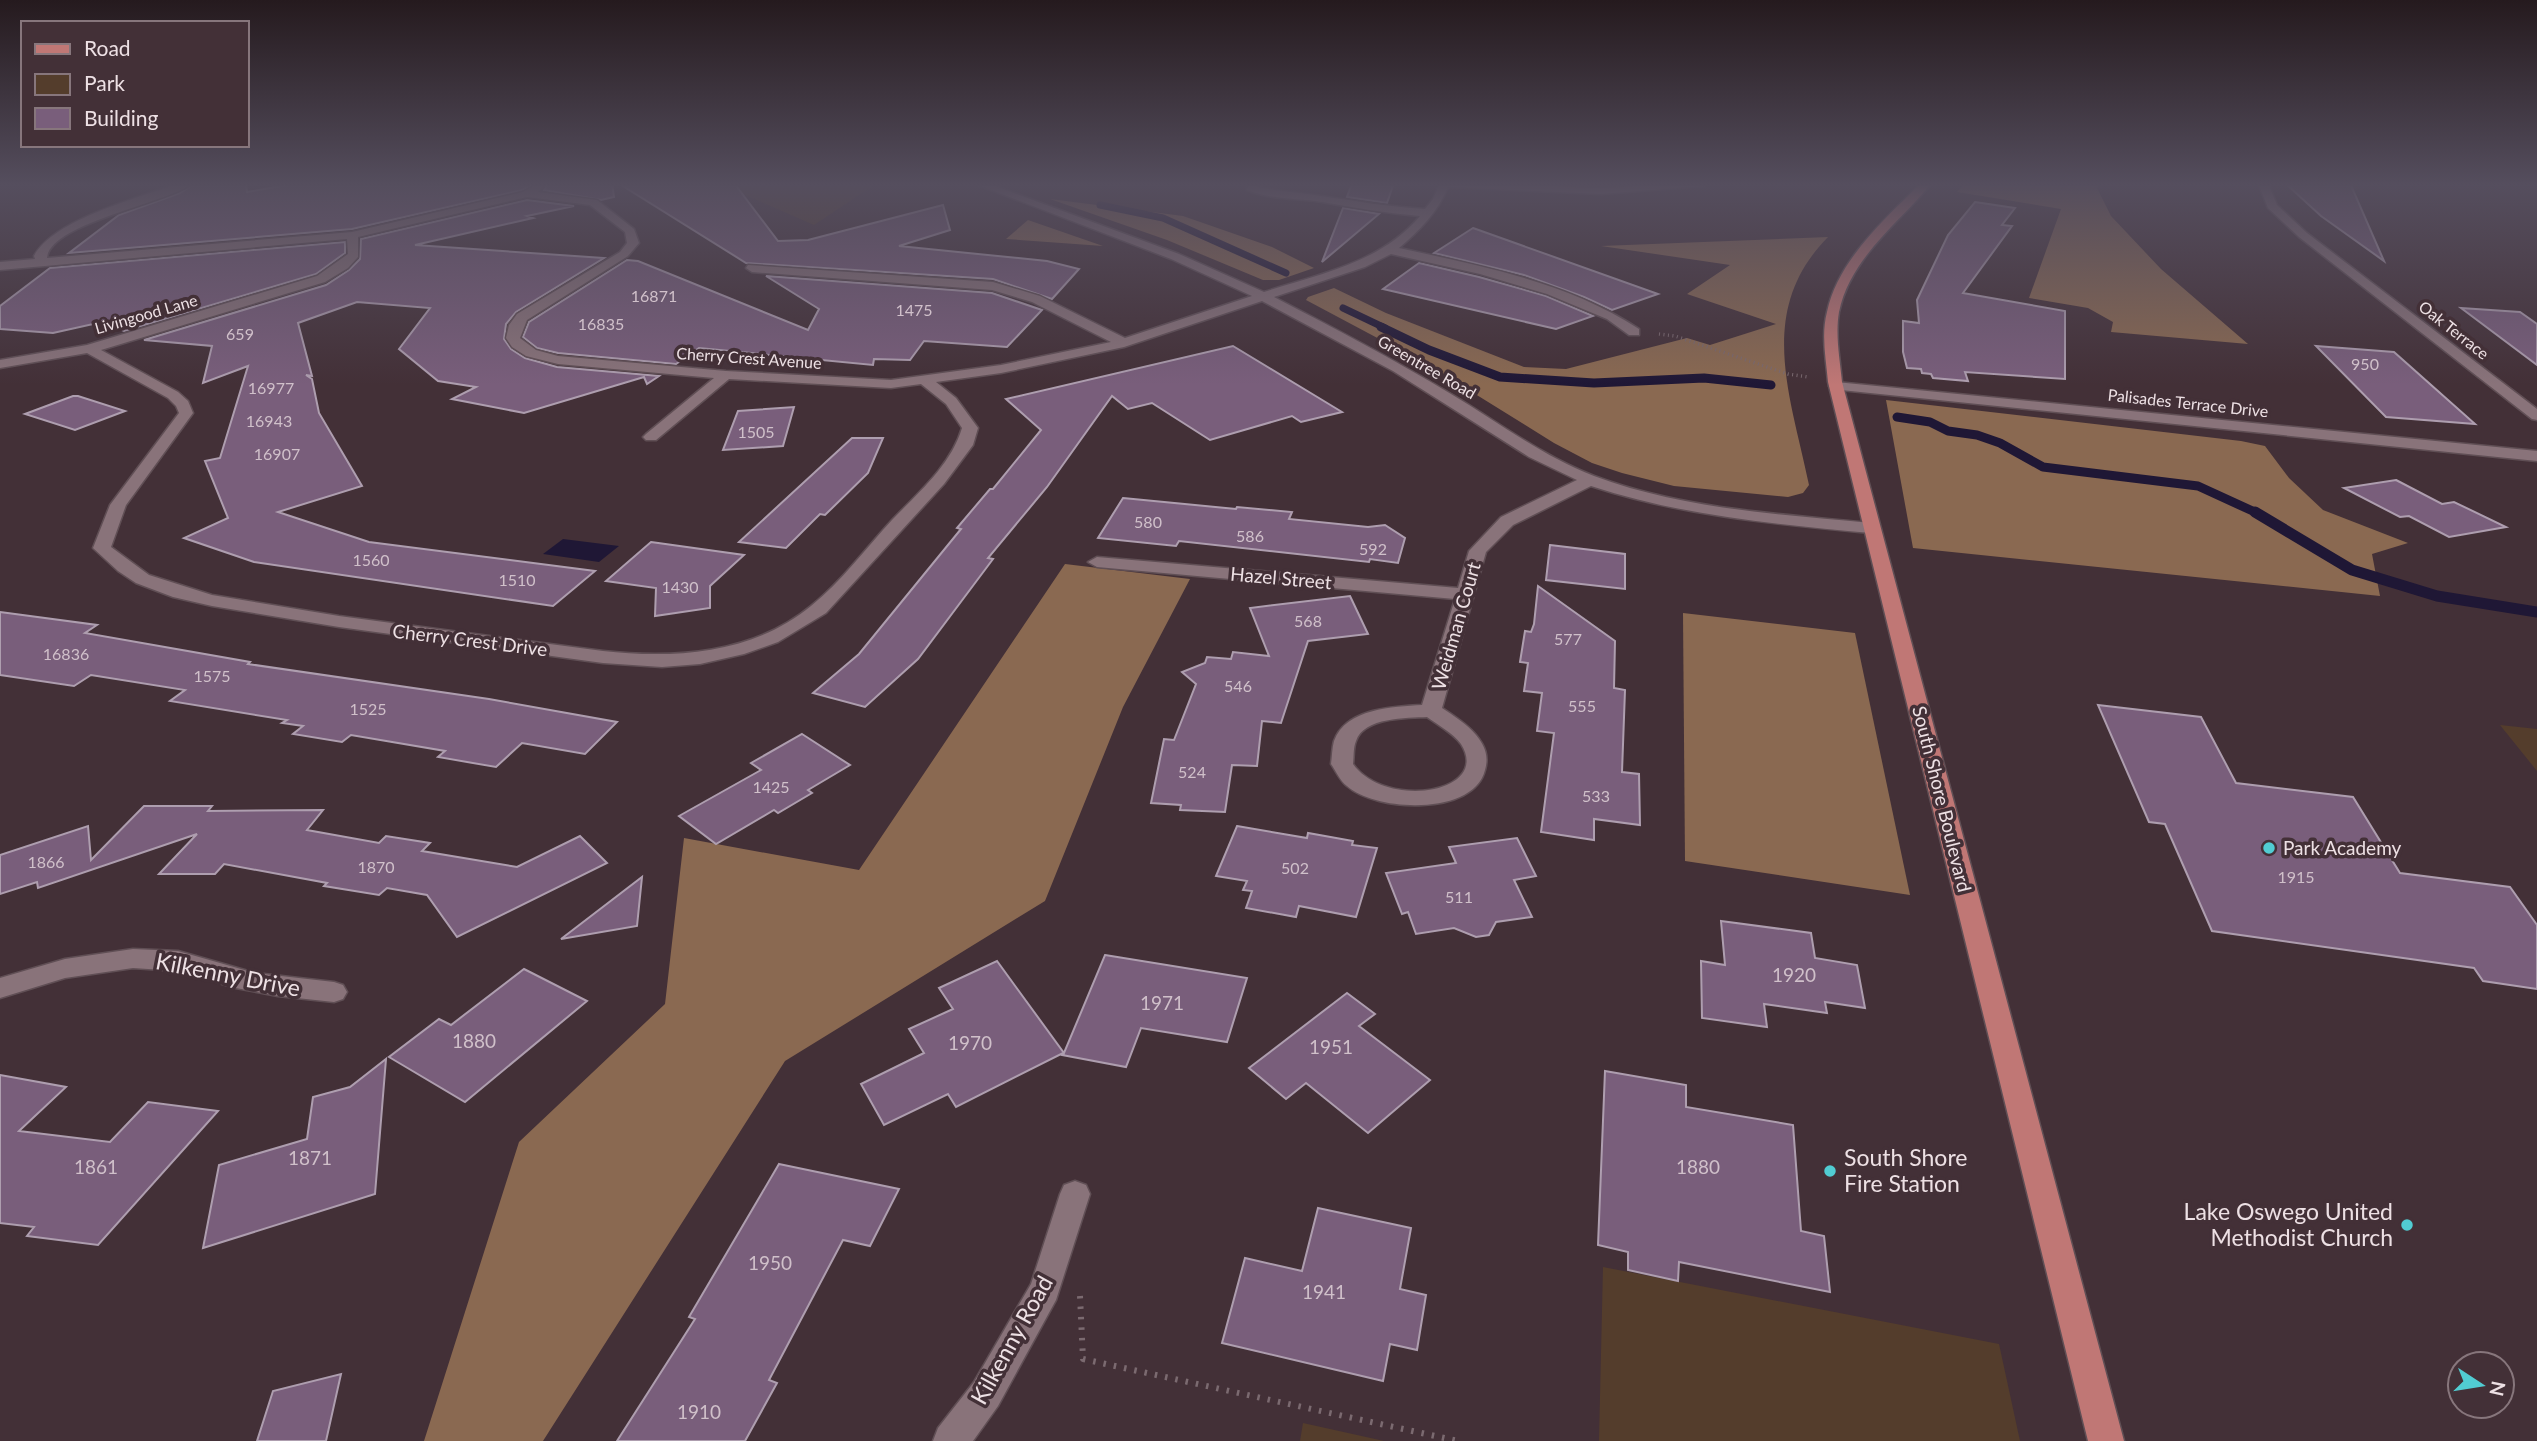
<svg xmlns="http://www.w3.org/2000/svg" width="2537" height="1441" viewBox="0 0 2537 1441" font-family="Lato,sans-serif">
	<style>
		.green { fill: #543d2c }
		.forest { fill: #8a6951 }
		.water { fill: #1f1735 }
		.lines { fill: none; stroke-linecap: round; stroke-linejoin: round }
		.stream-far2 { stroke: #1f1735; stroke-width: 7 }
		.stream-far1 { stroke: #1f1735; stroke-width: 9 }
		.stream { stroke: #1f1735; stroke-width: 11 }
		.building { fill: #795e7b; stroke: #ae9eaf; stroke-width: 2 }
		.minor-casing { stroke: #604f55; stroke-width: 3 }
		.major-casing { stroke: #604f55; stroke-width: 3 }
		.path-far1 { stroke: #7b6a70; stroke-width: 3.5; stroke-dasharray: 1 3.5; stroke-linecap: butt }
		.path { stroke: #7b6a70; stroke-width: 6; stroke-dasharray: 2.5 8; stroke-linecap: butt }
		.minor { fill: #89737a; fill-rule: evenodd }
		.major { fill: #c07775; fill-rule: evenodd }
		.poi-dot { fill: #51ccd2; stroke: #433037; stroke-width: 2.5 }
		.labels { text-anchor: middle; stroke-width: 7; stroke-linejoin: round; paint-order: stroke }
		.number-label { font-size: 16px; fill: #d0c0ca }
		.far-street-label { font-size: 16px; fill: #ede0e4; stroke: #433037 }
		.street-label { font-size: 19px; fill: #ede0e4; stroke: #433037 }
		.poi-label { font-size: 19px; fill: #ede0e4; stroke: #433037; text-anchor: start }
		.near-number-label { font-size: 19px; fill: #d0c0ca }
		.near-street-label { font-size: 23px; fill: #ede0e4; stroke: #433037 }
		.near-poi-label { font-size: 23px; fill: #ede0e4; stroke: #433037; text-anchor: start }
	</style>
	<rect width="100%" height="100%" fill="#433037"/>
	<g class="green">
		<path d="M718,183H868L874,185L814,225Z"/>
		<path d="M2500,725L2537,729V771Z"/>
		<path d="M1603,1267L1999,1344L2020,1441H1599Z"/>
		<path d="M1303,1423L1384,1441H1300Z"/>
	</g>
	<g class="forest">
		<path d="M1965,183H2101L2097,188L2111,216L2161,269L2248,344L2111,332L2113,322L2088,308L2029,298L2061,209L1957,192Z"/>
		<path d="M1050,199L1183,216L1272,247L1314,268L1279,280H1263L1167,240Z"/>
		<path d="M1028,220L1103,246L1006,239Z"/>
		<path d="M1828,237C1755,311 1791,396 1809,485L1803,493L1788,497L1674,486L1622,473L1592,463L1554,443L1430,366L1306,300L1308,297L1334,288L1386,313L1524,367L1566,369L1687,338L1710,345L1776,324L1687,294L1730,265L1601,246Z"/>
		<path d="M1886,400L2241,441L2265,446L2289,478L2323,510L2408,543L2372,554L2380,596L1913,548Z"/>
		<path d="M1065,564L1190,579L1123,707L1045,901L785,1061L543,1441H424L519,1142L665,1004L684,838L859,870Z"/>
		<path d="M1683,613L1855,633L1910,895L1685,861Z"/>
	</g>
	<path class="water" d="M563,539L619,546L599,562L543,554Z"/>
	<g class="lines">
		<g class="stream-far2">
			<path d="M1100,205L1163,218L1286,273"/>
			<path d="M1343,308L1385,328"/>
		</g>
		<g class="stream-far1">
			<path d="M1381,327L1429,350L1500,377L1594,383L1704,378L1771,385"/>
			<path d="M1897,417L1930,422L1948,431L1977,435L2000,443L2043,467L2198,486L2257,513"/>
		</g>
		<path class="stream" d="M2255,512L2352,570L2437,596L2537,612"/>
	</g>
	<g class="building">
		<path d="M195,183H246L247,192L299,183H534L522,190L352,229L69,253L119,215L180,193Z"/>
		<path d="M544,183H612L614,197L601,200L544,190L547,186Z"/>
		<path d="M618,183H734L778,241L808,240L943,205L950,230L899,246L1047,261L1079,269L1052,299L993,279L746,263Z"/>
		<path d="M1352,183H1394L1387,203L1347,197Z"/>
		<path d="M2285,183H2350L2384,261L2321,216Z"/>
		<path d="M527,200L574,206L527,216L533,218L415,245L604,258L516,312L506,324L504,339L511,349L525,358L557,367L659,376L647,384L644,377L524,413L452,399L476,387L438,381L399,349L430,308L357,302L298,323L312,376L306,375L312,379L319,413L362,486L278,512L369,542L595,571L553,606L254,562L184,538L228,518L205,461L220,458L248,366L203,383L212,346L144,340L326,285L349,270L360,259L361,239Z"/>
		<path d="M1975,202L2015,208L2002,225L2012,226L1963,293L2065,311V379L1965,372L1968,381L1933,378L1931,374L1922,373L1921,369L1907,368L1903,352V321L1919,323L1917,300L1948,235Z"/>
		<path d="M1343,208L1379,214L1322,262Z"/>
		<path d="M1473,228L1658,294L1612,310L1584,297L1524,275L1434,253Z"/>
		<path d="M345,242V253L316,274L124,331L102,322L53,333L0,329V306L50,268Z"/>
		<path d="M627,260L638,261L808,330L819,309L766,276L992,293L1042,310L1007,347L924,341L910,360L874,359L873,365L699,348L676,364L558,353L537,348L523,337L529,322Z"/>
		<path d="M1419,263L1479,277L1546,296L1593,316L1556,329L1383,289Z"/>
		<path d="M2461,308L2520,312L2537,324V365Z"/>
		<path d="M1233,346L1342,412L1301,422L1292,416L1210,440L1152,403L1128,409L1112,396L1047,487L988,558L993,559L918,659L865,707L813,693L859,654L961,529L957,528L990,489H993L1041,430L1006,399Z"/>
		<path d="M2316,346L2394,352L2475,424L2386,417Z"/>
		<path d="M73,396H78L125,411L75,430L25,414Z"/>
		<path d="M794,407L783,446L723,450L738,411Z"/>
		<path d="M852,438H883L868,473L825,515L820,514L786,548L739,542Z"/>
		<path d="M2396,480L2442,504L2454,502L2506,527L2449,537L2409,516L2400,517L2344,488Z"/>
		<path d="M1123,498L1236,509L1237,507L1292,512L1289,519L1368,527L1385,525L1405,538L1398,563L1370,559L1369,562L1179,541L1176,546L1098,538Z"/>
		<path d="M651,542L744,555L710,586V608L655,616L656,588L606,581Z"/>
		<path d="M1550,545L1625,554V589L1546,580Z"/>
		<path d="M1538,586L1615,641L1614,688L1625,690L1622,772L1639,774L1640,825L1594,819V840L1541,832L1554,733L1537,731L1542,693L1524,691L1528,663L1520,662L1525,631L1531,632L1534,624Z"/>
		<path d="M1350,596L1368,634L1308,641L1281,723L1262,721L1257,766L1232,765L1225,812L1180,810L1181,805L1151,803L1164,739L1174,740L1196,684L1182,672L1205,663L1207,657L1231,659L1233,652L1269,656L1250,608Z"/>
		<path d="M0,612L97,625L85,633L250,662L248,664L489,699L617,722L585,754L522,743L496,767L438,757L445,751L351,735L342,742L293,734L303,726L282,723L287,720L170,701L185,690L91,675L74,686L0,675Z"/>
		<path d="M2098,705L2201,717L2236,783L2353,797L2400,873L2510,887L2537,925V989L2483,981L2474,968L2212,931L2165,824L2149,822Z"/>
		<path d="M802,734L850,765L808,790L812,793L778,813L774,810L716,844L679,816L761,770L751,763Z"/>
		<path d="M144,806H212L208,811L323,810L307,830L379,843L386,836L430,843L422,851L517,867L580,836L607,863L457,937L427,895L387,888L379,895L324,886L327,883L224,864L215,874H159L197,834L38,888L37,882L0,894V855L88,826L91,860Z"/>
		<path d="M1237,826L1307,838L1308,833L1353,841L1352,845L1377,848L1356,917L1299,906L1296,917L1246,908L1252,891L1243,890L1247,881L1216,876Z"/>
		<path d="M1517,838L1536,876L1514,880L1532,917L1496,922L1489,935L1476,937L1454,928L1416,934L1408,912L1402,914L1386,873L1456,863L1449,847Z"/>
		<path d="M642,877L637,926L561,939Z"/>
		<path d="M1721,921L1811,933L1815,958L1857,965L1865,1008L1825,1002L1827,1013L1764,1004L1767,1027L1702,1018L1701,961L1725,965Z"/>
		<path d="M1105,955L1247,978L1227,1042L1141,1028L1126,1067L1062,1055L1063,1053L956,1107L948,1094L884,1125L861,1084L924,1053L909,1029L953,1009L939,988L997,961L1064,1053Z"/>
		<path d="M524,969L587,1001L465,1102L389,1057L439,1019L451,1025Z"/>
		<path d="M1347,993L1375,1014L1359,1026L1430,1080L1368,1133L1306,1083L1286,1099L1249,1068Z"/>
		<path d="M386,1059L375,1194L203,1248L219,1165L307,1139L313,1097L350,1087Z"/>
		<path d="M1605,1071L1686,1085V1107L1793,1125L1801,1231L1824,1236L1830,1292L1679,1262L1678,1281L1628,1270V1252L1598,1245Z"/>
		<path d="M0,1075L66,1087L19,1131L110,1142L148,1102L218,1111L98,1245L27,1236L34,1227L0,1223Z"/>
		<path d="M779,1164L899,1189L870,1246L843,1240L769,1380L777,1383L745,1441H617L695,1319L689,1317Z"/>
		<path d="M1318,1208L1411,1228L1400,1289L1426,1295L1417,1350L1390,1344L1383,1381L1222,1343L1245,1258L1302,1271Z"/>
		<path d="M341,1374L326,1441H257L273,1391Z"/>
	</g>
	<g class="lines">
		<g class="minor-casing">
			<g id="minor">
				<path d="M179,183H193C166,204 50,223 47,258L352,232L523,192L539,183L544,186L538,192L597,200L634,229L639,243L628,256L527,320L520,338L536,350L558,356L726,371L891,380L1001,365L1111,342L1032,302L992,290L752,272L746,268L748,265L993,282L1040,296L1125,338L1252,296L1171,259L973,183H987L1179,254L1264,292C1319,274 1381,263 1420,216C1387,213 1355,208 1322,202C1297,198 1272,200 1247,190L1246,188L1251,185C1275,192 1297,192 1321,196C1356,201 1389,207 1425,209L1433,199L1440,183L1601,188L1708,183L1703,186L1601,194L1448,187C1438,212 1419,231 1399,248C1481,266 1568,282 1639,329V335H1629L1607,319L1547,294L1480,274L1391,254L1365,267L1274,297C1334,328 1393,359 1451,394C1498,422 1542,456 1594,476C1682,509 1778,514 1871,523L1880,528L1871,533C1776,524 1682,516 1591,486L1513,525L1486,552L1442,708C1454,716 1467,724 1476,735C1485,746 1489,756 1485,770C1474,816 1376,812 1347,786C1340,781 1336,771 1331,764C1332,757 1332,748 1334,741C1346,708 1393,707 1422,705L1455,599L1097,567L1088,562L1097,557L1458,588L1469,551L1501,517L1577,480L1529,457L1393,371L1262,301L1124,347L1001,373L936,382L956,398L978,428L973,445L944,484L826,613L778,642L744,654L700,664L662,667L603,663L339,627L212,606L173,597L136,583L118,571L93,548L110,505L179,413L176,406L168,398L87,353L0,368V360L87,345L317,276L348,254L347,239L0,270V262L35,259L34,256C54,219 139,198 179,183ZM527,197L590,205L625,232L627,243L620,252L517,314L509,325L506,338L512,347L526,356L558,364L714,378L646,434L643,437L646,440H656L729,379L891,388L921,384L946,404L962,428C951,465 918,493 892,520C866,548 841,582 811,606C753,654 674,659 603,651L339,616L212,595L149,575L111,547L126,505L193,413L188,401L178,392L101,350L325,282L348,268L358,257V237ZM1427,717C1438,725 1453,733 1461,744C1492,793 1386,810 1353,764C1354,757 1353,748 1356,741C1364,717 1407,718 1427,717Z"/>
				<path d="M2258,183H2268L2277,205L2307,233L2537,409V420L2532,419L2299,237L2268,208Z"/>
				<path d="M1836,382L2537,451V461L1831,389L1829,386Z"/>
				<path d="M133,949L178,951L255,973L334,982L343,985L347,992L343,999L334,1002L278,996L236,988L178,971L133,968L65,978L0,998V978L65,959Z"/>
				<path d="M1075,1181L1086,1185L1090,1194L1056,1300L998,1406L973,1441H933L938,1428L974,1382L1031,1284L1060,1194L1064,1185Z"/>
			</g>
		</g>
		<g class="major-casing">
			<path id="major" d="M1921,183H1932C1899,223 1850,258 1839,312C1835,335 1840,360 1842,382L2124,1441H2088L1828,382C1826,359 1821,335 1827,312C1838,260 1885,219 1921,183Z"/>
		</g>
		<path class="path-far1" d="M1659,334L1675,336L1788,374L1808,377"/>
		<path class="path" d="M1080,1296L1083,1359L1458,1441"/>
		<use href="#minor" class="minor"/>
		<use href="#major" class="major"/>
	</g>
	<linearGradient id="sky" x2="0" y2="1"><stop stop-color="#251a1e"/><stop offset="0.48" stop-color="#554e5e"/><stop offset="1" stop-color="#554e5e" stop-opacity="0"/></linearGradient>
	<rect width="2537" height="385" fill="url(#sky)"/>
	<g class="poi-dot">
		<circle cx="2269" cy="848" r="7"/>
		<circle cx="1830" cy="1171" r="7"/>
		<circle cx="2407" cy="1225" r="7"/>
	</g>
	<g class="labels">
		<g class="number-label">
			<text x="654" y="302">16871</text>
			<text x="914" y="316">1475</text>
			<text x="601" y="330">16835</text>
			<text x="240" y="340">659</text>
			<text x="2365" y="370">950</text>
			<text x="271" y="394">16977</text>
			<text x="269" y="427">16943</text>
			<text x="756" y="438">1505</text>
			<text x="277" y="460">16907</text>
			<text x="1148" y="528">580</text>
			<text x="1250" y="542">586</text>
			<text x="1373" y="555">592</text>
			<text x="371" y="566">1560</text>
			<text x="517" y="586">1510</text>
			<text x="680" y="593">1430</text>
			<text x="1308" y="627">568</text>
			<text x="1568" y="645">577</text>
			<text x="66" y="660">16836</text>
			<text x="212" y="682">1575</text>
			<text x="1238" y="692">546</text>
			<text x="1582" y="712">555</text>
			<text x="368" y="715">1525</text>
			<text x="1192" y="778">524</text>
			<text x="771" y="793">1425</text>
			<text x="1596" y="802">533</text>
			<text x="46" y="868">1866</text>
			<text x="376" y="873">1870</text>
			<text x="1295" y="874">502</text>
			<text x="2296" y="883">1915</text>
			<text x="1459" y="903">511</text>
		</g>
		<g class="far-street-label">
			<text transform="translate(146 314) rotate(-16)" y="6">Livingood Lane</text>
			<text transform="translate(2454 330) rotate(38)" y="6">Oak Terrace</text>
			<text transform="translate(749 358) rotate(4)" y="6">Cherry Crest Avenue</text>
			<text transform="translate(1427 367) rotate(30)" y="6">Greentree Road</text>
			<text transform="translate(2188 403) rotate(6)" y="6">Palisades Terrace Drive</text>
		</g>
		<g class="street-label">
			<text transform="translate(1281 578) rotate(5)" y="7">Hazel Street</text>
			<text transform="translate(1456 626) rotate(-74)" y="7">Weidman Court</text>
			<text transform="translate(470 640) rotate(7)" y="7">Cherry Crest Drive</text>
			<text transform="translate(1942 799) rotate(76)" y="7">South Shore Boulevard</text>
		</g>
		<g class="poi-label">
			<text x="2283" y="855">Park Academy</text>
		</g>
		<g class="near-number-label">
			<text x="1794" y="982">1920</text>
			<text x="1162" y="1010">1971</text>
			<text x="474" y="1048">1880</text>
			<text x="970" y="1050">1970</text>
			<text x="1331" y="1054">1951</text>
			<text x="310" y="1165">1871</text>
			<text x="96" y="1174">1861</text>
			<text x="1698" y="1174">1880</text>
			<text x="770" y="1270">1950</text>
			<text x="1324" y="1299">1941</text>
			<text x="699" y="1419">1910</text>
		</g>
		<g class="near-street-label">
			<text transform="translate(228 975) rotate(11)" y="8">Kilkenny Drive</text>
			<text transform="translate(1012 1340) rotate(-61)" y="8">Kilkenny Road</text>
		</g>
		<g class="near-poi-label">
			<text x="1844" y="1166">South Shore<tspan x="1844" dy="26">Fire Station</tspan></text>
			<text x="2393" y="1220" text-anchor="end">Lake Oswego United<tspan x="2393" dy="26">Methodist Church</tspan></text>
		</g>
	</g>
	<rect x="21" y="21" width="228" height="126" fill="#433037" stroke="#87767c" stroke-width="2"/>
	<rect x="35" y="44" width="35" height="10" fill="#c07775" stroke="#87767c" stroke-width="2"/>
	<text x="84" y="56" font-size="21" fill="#ede0e4">Road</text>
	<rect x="35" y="74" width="35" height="21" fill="#543d2c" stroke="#87767c" stroke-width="2"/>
	<text x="84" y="91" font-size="21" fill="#ede0e4">Park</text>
	<rect x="35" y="108" width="35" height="21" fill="#795e7b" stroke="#87767c" stroke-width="2"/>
	<text x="84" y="126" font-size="21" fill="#ede0e4">Building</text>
	<g transform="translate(2481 1385) rotate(102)"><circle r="33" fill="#433037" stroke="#87767c" stroke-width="2"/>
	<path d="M0-5L12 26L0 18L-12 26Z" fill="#51ccd2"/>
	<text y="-10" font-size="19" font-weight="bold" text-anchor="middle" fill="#ede0e4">N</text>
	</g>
</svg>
